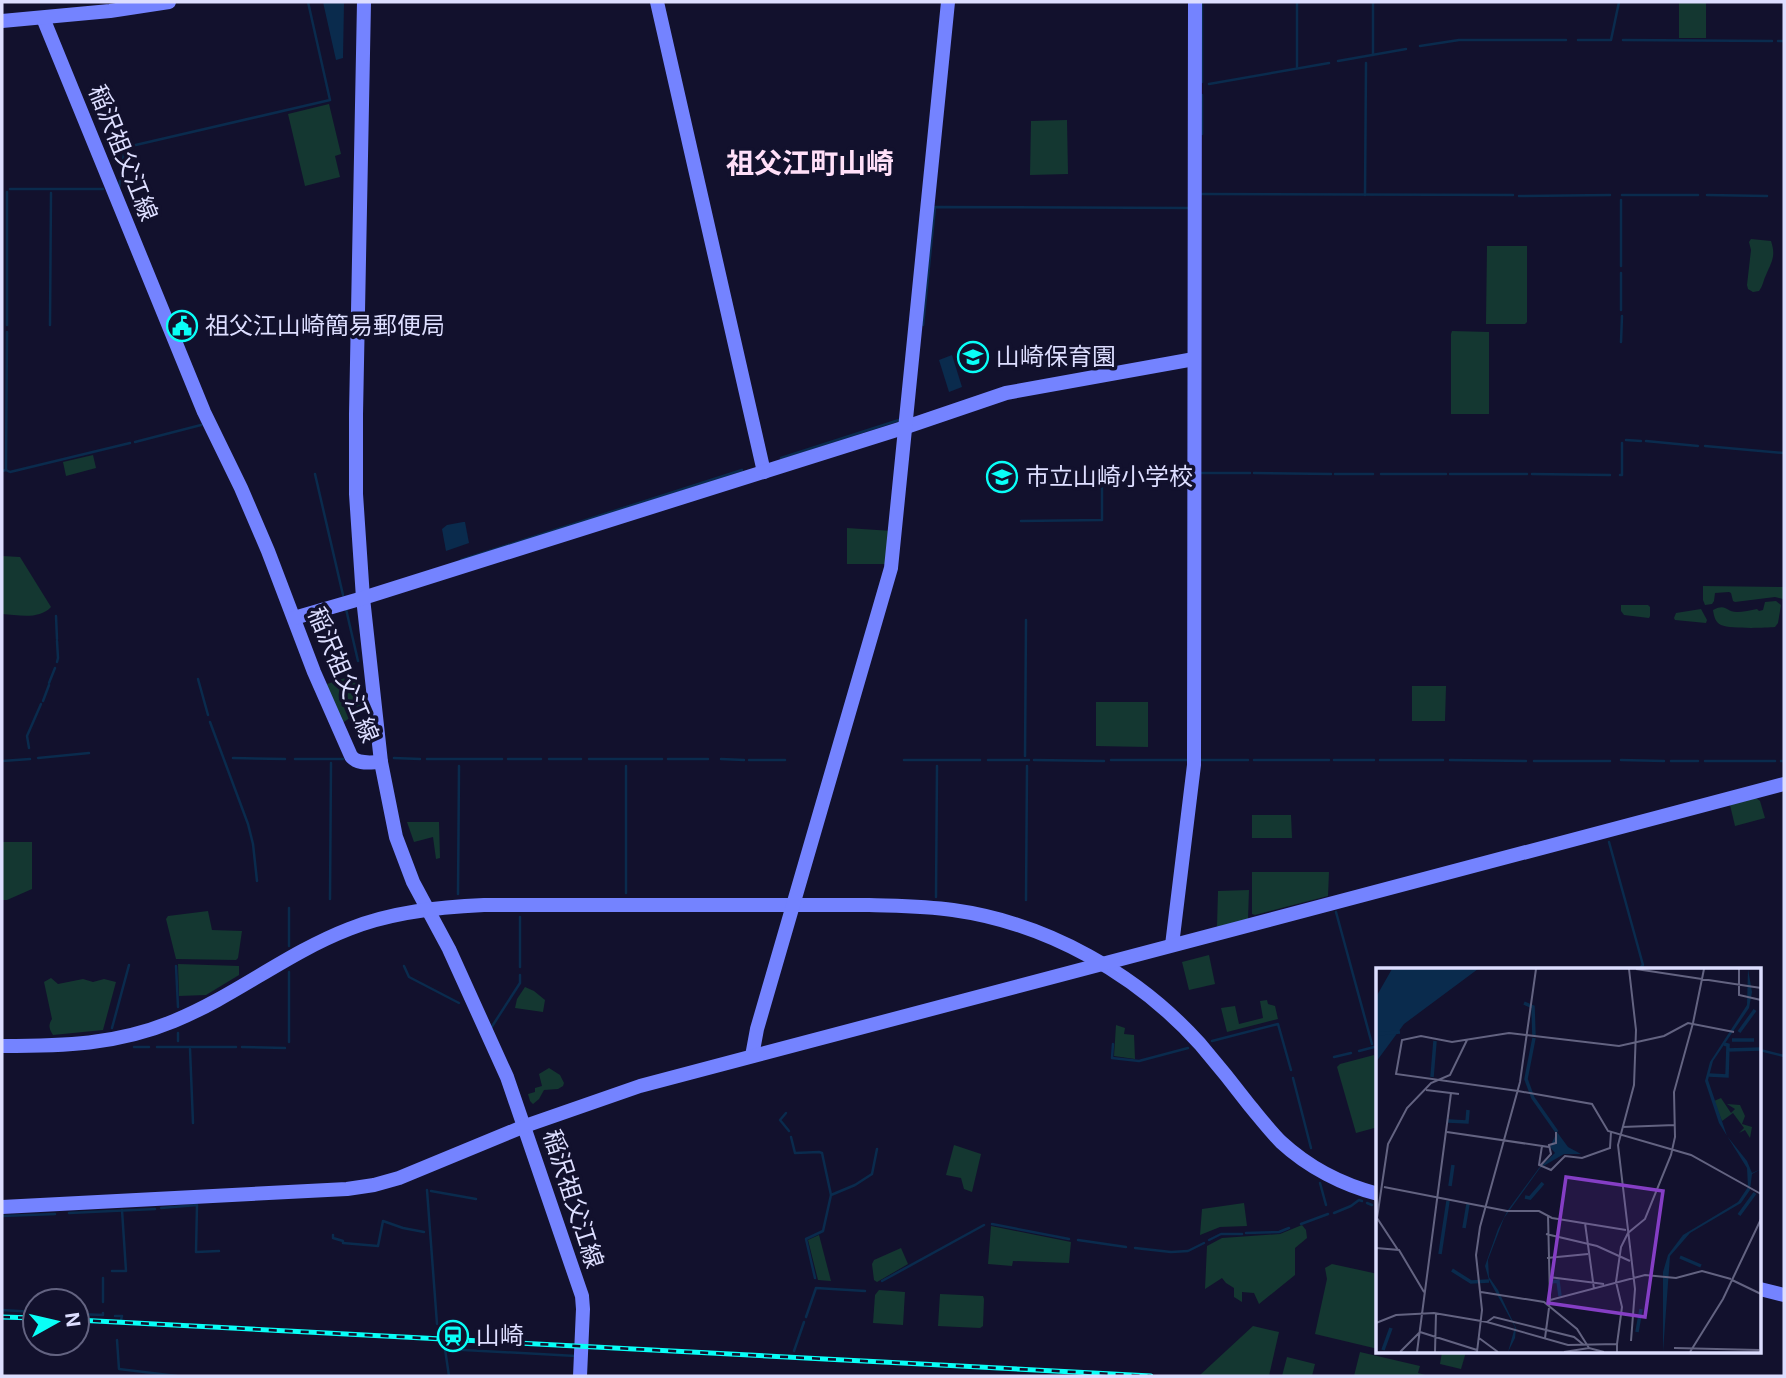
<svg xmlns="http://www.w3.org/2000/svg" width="1786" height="1378" viewBox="0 0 1786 1378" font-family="Inter,'Noto Sans JP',sans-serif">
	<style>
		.green { fill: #143731 }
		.water { fill: #0a2b4d }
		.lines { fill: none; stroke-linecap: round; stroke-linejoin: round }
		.stream { stroke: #0a2b4d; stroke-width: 2.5 }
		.secondary { stroke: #7483ff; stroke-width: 14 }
		.rail-casing { stroke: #09fff7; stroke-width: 5 }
		.rail { stroke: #12112d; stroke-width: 2.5; stroke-dasharray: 8; stroke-linecap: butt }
		.labels { text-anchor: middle; stroke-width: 7; stroke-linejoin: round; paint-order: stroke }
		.street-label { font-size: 24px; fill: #dddeff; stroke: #12112d }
		.poi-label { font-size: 24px; fill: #dddeff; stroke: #12112d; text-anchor: start }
		.quarter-label { font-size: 28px; font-weight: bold; fill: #ffdff8; stroke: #12112d }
		.inset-river { fill: none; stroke: #0a2b4d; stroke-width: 3.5 }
		.inset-road { fill: none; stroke: #636381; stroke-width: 2 }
		.view { fill: #853ec5; fill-opacity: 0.15; stroke: #853ec5; stroke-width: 3.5 }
		.inset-edge { fill: none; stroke: #dddeff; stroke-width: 3.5 }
	</style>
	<rect width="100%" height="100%" fill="#12112d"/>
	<g class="green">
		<rect x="1679" y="2" width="27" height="36"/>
		<path d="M329,104L341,154L335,156L340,177L305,186L288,114Z"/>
		<path d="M1067,120L1068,174L1030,175L1031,121Z"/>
		<path d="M1751,239L1771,241C1776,256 1772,261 1766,275C1763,281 1763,286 1759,291L1753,292L1748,289L1747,285L1751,250L1749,242Z"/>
		<path d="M1487,246H1527V322L1525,324H1486Z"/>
		<path d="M1452,331L1489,332V414H1451V334Z"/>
		<path d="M93,455L96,468L66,476L63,462Z"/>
		<path d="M847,528L892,531L885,564H847Z"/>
		<path d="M2,556L20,557L51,607C39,620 18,615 2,614Z"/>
		<path d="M1703,586L1784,587V598L1783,599L1775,597L1735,602L1733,601L1731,593L1729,592L1715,593L1714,601L1712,604L1705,605L1703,600Z"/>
		<path d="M1776,601L1781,605L1778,623L1775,627C1764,628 1731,629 1721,625C1715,622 1714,616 1713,610C1727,603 1725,612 1737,612C1743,612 1751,610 1757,609L1759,611L1763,610L1765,602Z"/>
		<path d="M1621,605H1648L1650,607V616L1649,618L1624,615L1621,611Z"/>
		<path d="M1701,609L1707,620L1706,623L1675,620L1674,618L1676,613Z"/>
		<path d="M348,677L358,679L364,708L341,724L324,685Z"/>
		<path d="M1412,686H1446L1445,721H1412Z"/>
		<path d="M1096,702H1148V747L1096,746Z"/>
		<path d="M1756,798L1760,801L1765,818L1735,826L1730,805Z"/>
		<path d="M1252,815H1291L1292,838H1252Z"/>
		<path d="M407,822H439L440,858L436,859L433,837L414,842Z"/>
		<path d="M2,842H32V889L7,900H2Z"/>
		<path d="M1252,872H1329L1328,896L1255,915L1252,914Z"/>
		<path d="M1249,890L1248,919L1217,927L1218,891Z"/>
		<path d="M208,911L212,930L242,931L238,958L236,960L176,959L166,919L168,916Z"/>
		<path d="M1209,955L1215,984L1189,990L1182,962Z"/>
		<path d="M178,964L239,966V975L206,995L179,996Z"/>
		<path d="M51,978L58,984L83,979L93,982L104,979L116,982L103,1030L53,1035C49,1029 48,1025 52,1019L44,982Z"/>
		<path d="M525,987L534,991L545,1000L543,1012L515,1008L517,999Z"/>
		<path d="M1267,1000L1268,1004L1275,1006L1278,1019L1227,1032L1221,1008L1235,1006L1239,1024L1263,1018L1260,1001Z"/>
		<path d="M1116,1025L1125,1028L1124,1034L1134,1035L1135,1059L1114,1056Z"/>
		<path d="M1374,1055L1378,1070V1127L1356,1133L1337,1067L1340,1064Z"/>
		<path d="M549,1068L560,1075L564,1083L563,1086L558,1089L544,1090L539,1099L533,1104L530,1101L528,1094L535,1092V1088L542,1086L539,1074Z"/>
		<path d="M954,1145L981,1154L972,1192L964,1189L961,1178L946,1175Z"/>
		<path d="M1244,1203L1247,1226L1220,1227L1200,1235L1202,1209Z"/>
		<path d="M1302,1225L1306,1230L1307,1238L1295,1248V1275L1259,1304L1254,1293L1242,1292V1302L1234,1297V1288L1226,1283L1222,1278L1205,1289L1207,1246L1222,1238L1280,1234Z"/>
		<path d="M991,1226L1071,1242L1069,1263L1013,1261L1012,1266L988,1264Z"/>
		<path d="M819,1235L831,1281L818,1280L808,1240Z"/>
		<path d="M901,1248L908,1264L877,1282L874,1280L872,1264L874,1260Z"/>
		<path d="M1332,1264L1378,1274V1349L1315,1334L1327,1279L1325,1268Z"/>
		<path d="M879,1290L905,1292L903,1325L873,1323L875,1295Z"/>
		<path d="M940,1294L983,1296L984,1299L983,1326L980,1328L938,1326Z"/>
		<path d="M1253,1326L1279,1332L1269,1376L1200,1375Z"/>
		<path d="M1360,1352L1420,1366L1418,1373L1429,1376H1354Z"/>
		<path d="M1442,1352H1466L1461,1369L1440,1364Z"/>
		<path d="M1287,1357L1315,1364L1312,1376H1282Z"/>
	</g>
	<g class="water">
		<path d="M323,2H344L343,58L336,60Z"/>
		<path d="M952,355L962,387L949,392L939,360Z"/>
		<path d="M463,522H465L469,543L446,551L442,529L447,525Z"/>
	</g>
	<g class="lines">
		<g class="stream">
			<path d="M1202,2V82"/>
			<path d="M1578,40H1611L1619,2"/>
			<path d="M1623,40L1772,41"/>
			<path d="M1778,41H1784"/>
			<path d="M1420,46L1459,40H1566"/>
			<path d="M1373,55V2"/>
			<path d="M1338,61L1406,49"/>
			<path d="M1297,67V2"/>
			<path d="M1209,84L1329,63"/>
			<path d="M1202,134V95"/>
			<path d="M127,147L330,100L308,2"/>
			<path d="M119,188L124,153"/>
			<path d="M10,189H103"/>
			<path d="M1201,194L1513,195"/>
			<path d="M1365,195L1366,63"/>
			<path d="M1622,195H1698"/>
			<path d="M1707,195L1767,196"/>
			<path d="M1519,196L1610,195"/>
			<path d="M1621,266V200"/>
			<path d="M1621,273V310"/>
			<path d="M7,325V192"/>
			<path d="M50,325L51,193"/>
			<path d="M923,325L935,207L1188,208"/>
			<path d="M1621,342L1622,316"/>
			<path d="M1626,440L1641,441"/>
			<path d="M1646,441L1698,446"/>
			<path d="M135,442L201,425"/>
			<path d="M1705,446L1784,453"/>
			<path d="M781,458L899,420"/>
			<path d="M6,470L10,472L130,443"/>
			<path d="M2,471L6,470L7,332"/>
			<path d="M1115,472L1189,473"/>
			<path d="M1201,473H1250"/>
			<path d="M1254,473L1331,474"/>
			<path d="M315,474L343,595"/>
			<path d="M1335,474H1373"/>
			<path d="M1381,474H1446"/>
			<path d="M1450,474H1527"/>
			<path d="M1532,474L1610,475"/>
			<path d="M1620,475H1622V443"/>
			<path d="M1021,521L1102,520V486"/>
			<path d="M461,560L742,470"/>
			<path d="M346,609L358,661"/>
			<path d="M56,616L57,639"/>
			<path d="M57,662L58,658L57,641"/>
			<path d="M198,679L208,715"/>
			<path d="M49,683L55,668"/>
			<path d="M43,701L49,685"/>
			<path d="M210,722L248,824L253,844L257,881"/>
			<path d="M29,748L27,736L41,704"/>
			<path d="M1025,756L1026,620"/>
			<path d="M38,758L89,753"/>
			<path d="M233,758L285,759"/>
			<path d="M394,758L420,759"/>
			<path d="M295,759H343"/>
			<path d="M427,759H502"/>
			<path d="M508,759H541"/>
			<path d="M549,759H581"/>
			<path d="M589,759H662"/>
			<path d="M668,759H708"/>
			<path d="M721,759L744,760"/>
			<path d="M1200,759V760H1248"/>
			<path d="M749,760H785"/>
			<path d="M904,760H980"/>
			<path d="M988,760H1029"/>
			<path d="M1034,760L1104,761"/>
			<path d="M1111,760H1188"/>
			<path d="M1254,760H1329"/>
			<path d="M1334,760H1374"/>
			<path d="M1380,760H1443"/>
			<path d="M1450,760L1526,761"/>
			<path d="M1621,760L1664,761"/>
			<path d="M2,761L30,759"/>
			<path d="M1534,761H1610"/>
			<path d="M1671,761H1698"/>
			<path d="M1705,761H1775"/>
			<path d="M1781,761H1784"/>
			<path d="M1609,842L1643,965L1638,970"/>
			<path d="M626,893V766"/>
			<path d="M458,894L459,766"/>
			<path d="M936,897L937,766"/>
			<path d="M330,899L331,763"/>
			<path d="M1026,900L1027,766"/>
			<path d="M1336,912L1372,1044"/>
			<path d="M289,946V908"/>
			<path d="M176,966L178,1007"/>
			<path d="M404,966L409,977L459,1003"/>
			<path d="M520,967V917"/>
			<path d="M112,1028L129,965"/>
			<path d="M491,1028L520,983V975"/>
			<path d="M178,1033V1041"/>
			<path d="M1212,1041L1278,1024L1291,1070"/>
			<path d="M289,1042V972"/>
			<path d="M1113,1044L1112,1058L1139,1061L1188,1048"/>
			<path d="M134,1047H149"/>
			<path d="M157,1047H236"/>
			<path d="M242,1047L285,1048"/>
			<path d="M190,1049L193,1123"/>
			<path d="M1760,1050L1784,1056"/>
			<path d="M1359,1051L1378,1046"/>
			<path d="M1334,1057L1351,1053"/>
			<path d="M1293,1078L1311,1148"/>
			<path d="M786,1113L780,1120L789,1131"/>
			<path d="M791,1137L795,1153L819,1152L822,1153L831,1195"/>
			<path d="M1320,1183L1326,1205"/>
			<path d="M427,1190L437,1324"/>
			<path d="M431,1191L476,1199"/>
			<path d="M1367,1203L1372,1205"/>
			<path d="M161,1208L197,1205L196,1252L219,1251"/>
			<path d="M69,1213L155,1209"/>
			<path d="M1334,1213L1351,1206L1359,1200L1362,1201"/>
			<path d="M2,1216L55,1214"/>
			<path d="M992,1224L1069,1239"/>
			<path d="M1301,1224L1328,1214"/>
			<path d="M1246,1233L1279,1232L1289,1228"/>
			<path d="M333,1235V1238L343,1241V1243L378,1246L383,1221L403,1228L424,1232"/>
			<path d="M1078,1240L1126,1247"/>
			<path d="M1209,1240L1221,1234H1242"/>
			<path d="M1135,1248L1171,1252L1188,1251L1204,1243"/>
			<path d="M112,1271H126L122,1210"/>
			<path d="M103,1278V1302"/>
			<path d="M815,1278L806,1239L823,1231L831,1195L855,1185L872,1174L877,1149"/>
			<path d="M882,1281L984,1225"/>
			<path d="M2,1310L35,1312"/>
			<path d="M77,1314L103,1315V1313"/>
			<path d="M115,1316H122L121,1320"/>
			<path d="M806,1317L816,1288L865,1291"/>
			<path d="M438,1332V1335"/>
			<path d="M117,1340L119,1369L177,1376"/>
			<path d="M794,1351L804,1322"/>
			<path d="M449,1376L445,1349L576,1356"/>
		</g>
		<g class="secondary">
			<path d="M364,2L356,414V494L363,598L381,762L396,837L413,882L449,949L507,1077L571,1264L582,1296L583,1309L580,1376"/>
			<path d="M657,2L764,472"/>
			<path d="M43,18L204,412L241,488L268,551L314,672L351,756C357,765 371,762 381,762"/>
			<path d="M2,21L110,11L169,2"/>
			<path d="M294,618L363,598L906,427L1006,393L1194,359"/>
			<path d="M1172,945L1194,765L1195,2"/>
			<path d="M2,1046C63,1046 116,1045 174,1021C235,996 287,953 349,929C391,912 439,907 484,905H869C897,906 925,906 953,910C1047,923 1137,974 1200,1044C1217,1064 1234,1085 1250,1106C1260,1118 1270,1131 1281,1142C1308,1167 1343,1185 1378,1194"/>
			<path d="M752,1056L757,1029L891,568L948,2"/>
			<path d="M2,1207L347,1189L374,1185L399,1178L525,1126L640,1086L1784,784"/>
			<path d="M1760,1289L1784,1295"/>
		</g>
		<g class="rail-casing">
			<g id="rail">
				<path d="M2,1317L35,1318"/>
				<path d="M77,1320L1151,1376"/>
			</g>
		</g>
		<use href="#rail" class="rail"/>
	</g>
	<defs>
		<g id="civic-ring" transform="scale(1.575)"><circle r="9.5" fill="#12112d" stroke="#09fff7" stroke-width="1.5"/><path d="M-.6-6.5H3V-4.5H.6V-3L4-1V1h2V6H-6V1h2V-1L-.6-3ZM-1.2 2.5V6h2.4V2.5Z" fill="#09fff7"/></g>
		<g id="school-ring" transform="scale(1.575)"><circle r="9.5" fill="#12112d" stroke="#09fff7" stroke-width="1.5"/><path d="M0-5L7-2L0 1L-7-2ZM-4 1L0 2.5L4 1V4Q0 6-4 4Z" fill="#09fff7"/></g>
		<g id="station-ring" transform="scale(1.575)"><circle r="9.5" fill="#12112d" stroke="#09fff7" stroke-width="1.5"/><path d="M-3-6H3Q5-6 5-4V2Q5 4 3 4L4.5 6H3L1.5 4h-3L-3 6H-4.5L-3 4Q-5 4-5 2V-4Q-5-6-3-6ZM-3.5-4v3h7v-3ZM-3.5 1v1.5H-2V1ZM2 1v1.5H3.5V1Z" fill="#09fff7"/></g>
	</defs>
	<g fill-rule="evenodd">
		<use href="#civic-ring" x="182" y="326"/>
		<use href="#school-ring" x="973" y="357"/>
		<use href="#school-ring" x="1002" y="477"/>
		<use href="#station-ring" x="453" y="1336"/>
	</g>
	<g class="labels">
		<g class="street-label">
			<text transform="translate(123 153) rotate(68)" y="8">稲沢祖父江線</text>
			<text transform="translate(343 675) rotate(67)" y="8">稲沢祖父江線</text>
			<text transform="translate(573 1199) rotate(72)" y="8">稲沢祖父江線</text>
		</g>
		<g class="poi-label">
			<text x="205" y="334">祖父江山崎簡易郵便局</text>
			<text x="996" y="365">山崎保育園</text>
			<text x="1025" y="485">市立山崎小学校</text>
			<text x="476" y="1344">山崎</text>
		</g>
		<g class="quarter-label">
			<text x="810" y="173">祖父江町山崎</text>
		</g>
	</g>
	<g transform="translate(1376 968)">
		<rect width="385" height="385" fill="#12112d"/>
		<path d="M345,130L355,145L359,141L351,136L364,137L369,148L366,156L376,159L374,170L369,162L363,165L368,160L357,145L346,153L338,133Z" fill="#143731"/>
		<path d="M16,1H102L28,56L0,94V29ZM372,1L376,24L373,40L337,93L332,112L351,168L371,193L376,205L385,201L376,206L374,222L365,235L314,265L294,288L287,384V304L292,287L307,267L362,234L372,219L371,200L343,155L329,113L334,94L371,37ZM181,164L192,179L205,186H188L164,200L128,250L112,292L113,309L122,322L140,360L139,370L132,384L139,359L113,312L109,298L122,261L132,242L163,200L179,185L174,179Z" fill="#0a2b4d"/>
		<path class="inset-river" d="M148,35L157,39L158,69M363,64L379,42M0,66L24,64M158,70L150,111L157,130L181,164M356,72H378M351,82L385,81M333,107L351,108L352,77L348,76M56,109L59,73M72,153L91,154L92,142M74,218L77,197M149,229L154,230L167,215M363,247L379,225M88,260L92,236M64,286L72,233M304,289L325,298M76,302L95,314L113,313M175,314L182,313L184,328M261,364L265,341M7,382L15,360"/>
		<path class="inset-road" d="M253,1L260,62L258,117L242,177L259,321L255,373M260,1L385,20M363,1V27L385,32M317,55L328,1M50,122L83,126M142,123L20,106L26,72L45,68L76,74L133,65L243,78L288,68L312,55L358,64M142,123L216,136L232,163L315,187L385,226M246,159L299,157M71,164L173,179M166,178L163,197L175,202L189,188L206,190L234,180L235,164M164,198L175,186L173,177L180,175V164M8,219L131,243H163L176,250L250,262M172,247L174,332M209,255L218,321M170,266L221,278L254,293M0,280L23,282L48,324M22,282L1,250L12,176L31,140L55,115L74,107L91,72M171,290L212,286M173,309L228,316M356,312L385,326M105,324L168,334L201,361L213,380M173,339L174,332L269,307L300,310L326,303L355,311M111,354L118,349L198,369L208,377M0,355L20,347L58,345L111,354L192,377L241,376V384M44,364L101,382M103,370L122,384M169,370L173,340M241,376L246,339L240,314L245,279L252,265L269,251L295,187L299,169L298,124L317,55M298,380L383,382M24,384L44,364M41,384L75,125M59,384L60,345M101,384L106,342L100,287L104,259L144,114L160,1M188,384L213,380L228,384M314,384L347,331L385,251"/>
		<path class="view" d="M190,209L287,223L269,349L172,335Z"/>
		<rect width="385" height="385" class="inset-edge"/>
	</g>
	<rect width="1786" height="1378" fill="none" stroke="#dddeff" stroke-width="7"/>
	<g transform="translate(56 1322) rotate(82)"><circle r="33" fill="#12112d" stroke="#636381" stroke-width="2"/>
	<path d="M0-5L12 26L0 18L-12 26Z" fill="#09fff7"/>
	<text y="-10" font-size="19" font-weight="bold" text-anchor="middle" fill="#dddeff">N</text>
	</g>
</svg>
